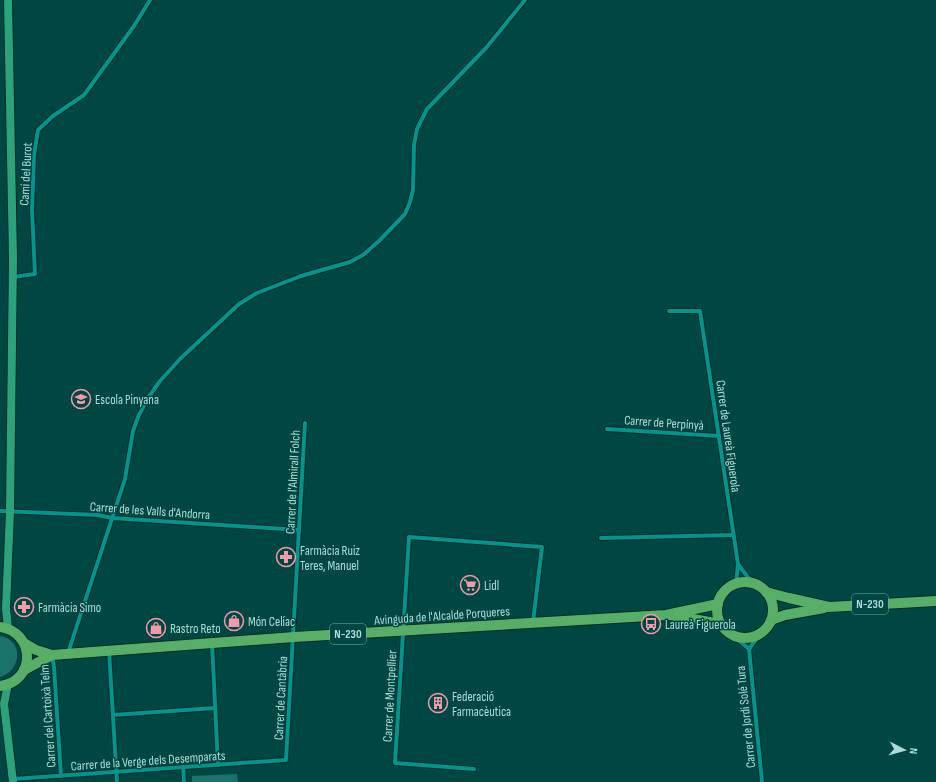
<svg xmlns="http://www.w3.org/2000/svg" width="936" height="782" viewBox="0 0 936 782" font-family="'Sofia Sans Condensed',sans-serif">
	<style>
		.green { fill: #1a726c }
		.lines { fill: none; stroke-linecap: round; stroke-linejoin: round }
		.street-casing { stroke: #042a28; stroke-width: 6 }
		.secondary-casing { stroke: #042a28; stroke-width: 10 }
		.primary-casing { stroke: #042a28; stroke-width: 12 }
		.street { stroke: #00958d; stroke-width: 4 }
		.secondary { stroke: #2ca27a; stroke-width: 8 }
		.primary { stroke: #57af67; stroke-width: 10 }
		.labels { text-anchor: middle; stroke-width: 3; stroke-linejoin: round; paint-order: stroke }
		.shield { fill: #004743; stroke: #78b0ab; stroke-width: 1 }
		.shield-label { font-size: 12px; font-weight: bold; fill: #abddd8 }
		.street-label { font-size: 13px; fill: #abddd8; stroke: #004743 }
		.poi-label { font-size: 13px; fill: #abddd8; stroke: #004743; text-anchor: start }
	</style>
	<rect width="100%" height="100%" fill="#004743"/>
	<g class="green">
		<path d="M0,636C24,640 22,670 0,677Z"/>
		<path d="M237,774L238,782H192V776Z"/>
	</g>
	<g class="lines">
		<g class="street-casing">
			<g id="street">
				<path d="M13,277L35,274L32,210L34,155L38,130L53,116L84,95L134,26L150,0"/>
				<path d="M669,311H700L738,564L736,584"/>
				<path d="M607,429L719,436"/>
				<path d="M0,511L98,515L112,518L299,530"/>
				<path d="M601,538L733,535"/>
				<path d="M738,564L752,583"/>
				<path d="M731,634L749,649L762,782"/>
				<path d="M212,643L218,765"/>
				<path d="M749,649L760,634"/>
				<path d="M109,651L117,782"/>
				<path d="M68,653L125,479L133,431L138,417L148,398L160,381L180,359L239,304L257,293L301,276L350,262L363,255L379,241L405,214L410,202L413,190L414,145L417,129L427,109L486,48L525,0"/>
				<path d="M52,655L54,667L61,776"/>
				<path d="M113,715L215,708"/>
				<path d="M183,767L184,782"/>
				<path d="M474,769L395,763L409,537L542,547L533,622"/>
				<path d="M13,779L286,760L305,423"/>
			</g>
		</g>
		<g class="secondary-casing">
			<g id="secondary">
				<path d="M8,0L13,258L10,512L6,608L8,629"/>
				<path d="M8,684L4,704L13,782"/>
			</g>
		</g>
		<g class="primary-casing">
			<g id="primary">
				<circle cx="745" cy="610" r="28"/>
				<path d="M766,592L789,598L829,607L936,601"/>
				<path d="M670,615L721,624"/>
				<path d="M771,620L785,615L824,608"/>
				<path d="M0,627C36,632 36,682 0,686"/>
				<path d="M24,643L36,650L52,655L294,637L666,615L718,604"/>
				<path d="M24,670L52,655"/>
			</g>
		</g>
		<use href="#street" class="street"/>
		<use href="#secondary" class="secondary"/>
		<use href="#primary" class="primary"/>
	</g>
	<defs>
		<g id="school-ring" transform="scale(1)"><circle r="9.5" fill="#004743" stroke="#f39aaa" stroke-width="1.5"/><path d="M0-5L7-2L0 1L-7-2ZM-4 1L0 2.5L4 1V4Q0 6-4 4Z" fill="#f39aaa"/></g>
		<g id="pharmacy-ring" transform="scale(1)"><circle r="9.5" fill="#004743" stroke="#f39aaa" stroke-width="1.5"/><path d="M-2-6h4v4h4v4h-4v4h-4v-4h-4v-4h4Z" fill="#f39aaa"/></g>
		<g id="supermarket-ring" transform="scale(1)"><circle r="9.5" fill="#004743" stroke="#f39aaa" stroke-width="1.5"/><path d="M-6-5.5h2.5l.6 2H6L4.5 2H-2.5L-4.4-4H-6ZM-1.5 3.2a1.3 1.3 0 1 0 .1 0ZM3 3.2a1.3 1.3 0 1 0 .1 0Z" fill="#f39aaa"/></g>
		<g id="shop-ring" transform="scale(1)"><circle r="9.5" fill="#004743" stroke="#f39aaa" stroke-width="1.5"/><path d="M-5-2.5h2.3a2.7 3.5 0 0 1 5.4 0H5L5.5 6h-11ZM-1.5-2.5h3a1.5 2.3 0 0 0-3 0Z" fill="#f39aaa"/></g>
		<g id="bus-ring" transform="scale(1)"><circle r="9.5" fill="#004743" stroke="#f39aaa" stroke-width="1.5"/><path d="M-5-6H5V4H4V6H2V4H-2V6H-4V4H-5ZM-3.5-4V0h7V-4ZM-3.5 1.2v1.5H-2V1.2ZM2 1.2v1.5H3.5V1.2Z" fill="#f39aaa"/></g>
		<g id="building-ring" transform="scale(1)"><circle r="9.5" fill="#004743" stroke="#f39aaa" stroke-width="1.5"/><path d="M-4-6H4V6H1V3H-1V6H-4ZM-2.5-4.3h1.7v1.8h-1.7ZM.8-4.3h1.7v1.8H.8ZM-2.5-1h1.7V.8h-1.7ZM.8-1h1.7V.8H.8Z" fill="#f39aaa"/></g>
	</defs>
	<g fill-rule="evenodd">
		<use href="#school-ring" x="81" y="399"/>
		<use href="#pharmacy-ring" x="286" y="557"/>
		<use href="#supermarket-ring" x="470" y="585"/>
		<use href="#pharmacy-ring" x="24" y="607"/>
		<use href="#shop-ring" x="234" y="621"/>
		<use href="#bus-ring" x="651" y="624"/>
		<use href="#shop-ring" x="156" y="628"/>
		<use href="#building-ring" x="438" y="703"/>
	</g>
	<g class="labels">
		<g class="shield">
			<rect x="852" y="594" width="36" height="20" rx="3"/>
			<rect x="330" y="624" width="36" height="20" rx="3"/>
		</g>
		<g class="shield-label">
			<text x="870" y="608">N-230</text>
			<text x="348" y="638">N-230</text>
		</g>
		<g class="street-label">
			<text transform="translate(25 174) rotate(-87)" y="5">Camí del Burot</text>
			<text transform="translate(664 422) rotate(4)" y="5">Carrer de Perpinyà</text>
			<text transform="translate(729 436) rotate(82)" y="5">Carrer de Laureà Figuerola</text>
			<text transform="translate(292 482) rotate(-87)" y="5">Carrer de l'Almirall Folch</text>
			<text transform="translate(150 510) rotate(4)" y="5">Carrer de les Valls d'Andorra</text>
			<text transform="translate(442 615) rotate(-4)" y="5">Avinguda de l'Alcalde Porqueres</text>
			<text transform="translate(389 696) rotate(-87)" y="5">Carrer de Montpellier</text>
			<text transform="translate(280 698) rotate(-87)" y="5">Carrer de Cantàbria</text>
			<text transform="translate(47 716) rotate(-94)" y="5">Carrer del Cartoixà Telm</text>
			<text transform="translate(745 717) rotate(-96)" y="5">Carrer de Jordi Solé Tura</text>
			<text transform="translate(148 760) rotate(-4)" y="5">Carrer de la Verge dels Desemparats</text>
		</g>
		<g class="poi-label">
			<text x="95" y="404">Escola Pinyana</text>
			<text x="300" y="555">Farmàcia Ruiz<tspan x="300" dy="15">Teres, Manuel</tspan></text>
			<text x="484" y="590">Lidl</text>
			<text x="38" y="612">Farmàcia Simo</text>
			<text x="248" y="626">Món Celíac</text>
			<text x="665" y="629">Laureà Figuerola</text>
			<text x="170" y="633">Rastro Reto</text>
			<text x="452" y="701">Federació<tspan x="452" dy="15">Farmacèutica</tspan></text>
		</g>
	</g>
	<g transform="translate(904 750) rotate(96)" stroke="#004743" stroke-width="3" paint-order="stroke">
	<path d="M0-3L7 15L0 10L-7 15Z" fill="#abddd8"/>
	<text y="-6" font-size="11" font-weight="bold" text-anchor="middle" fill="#abddd8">N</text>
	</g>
</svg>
